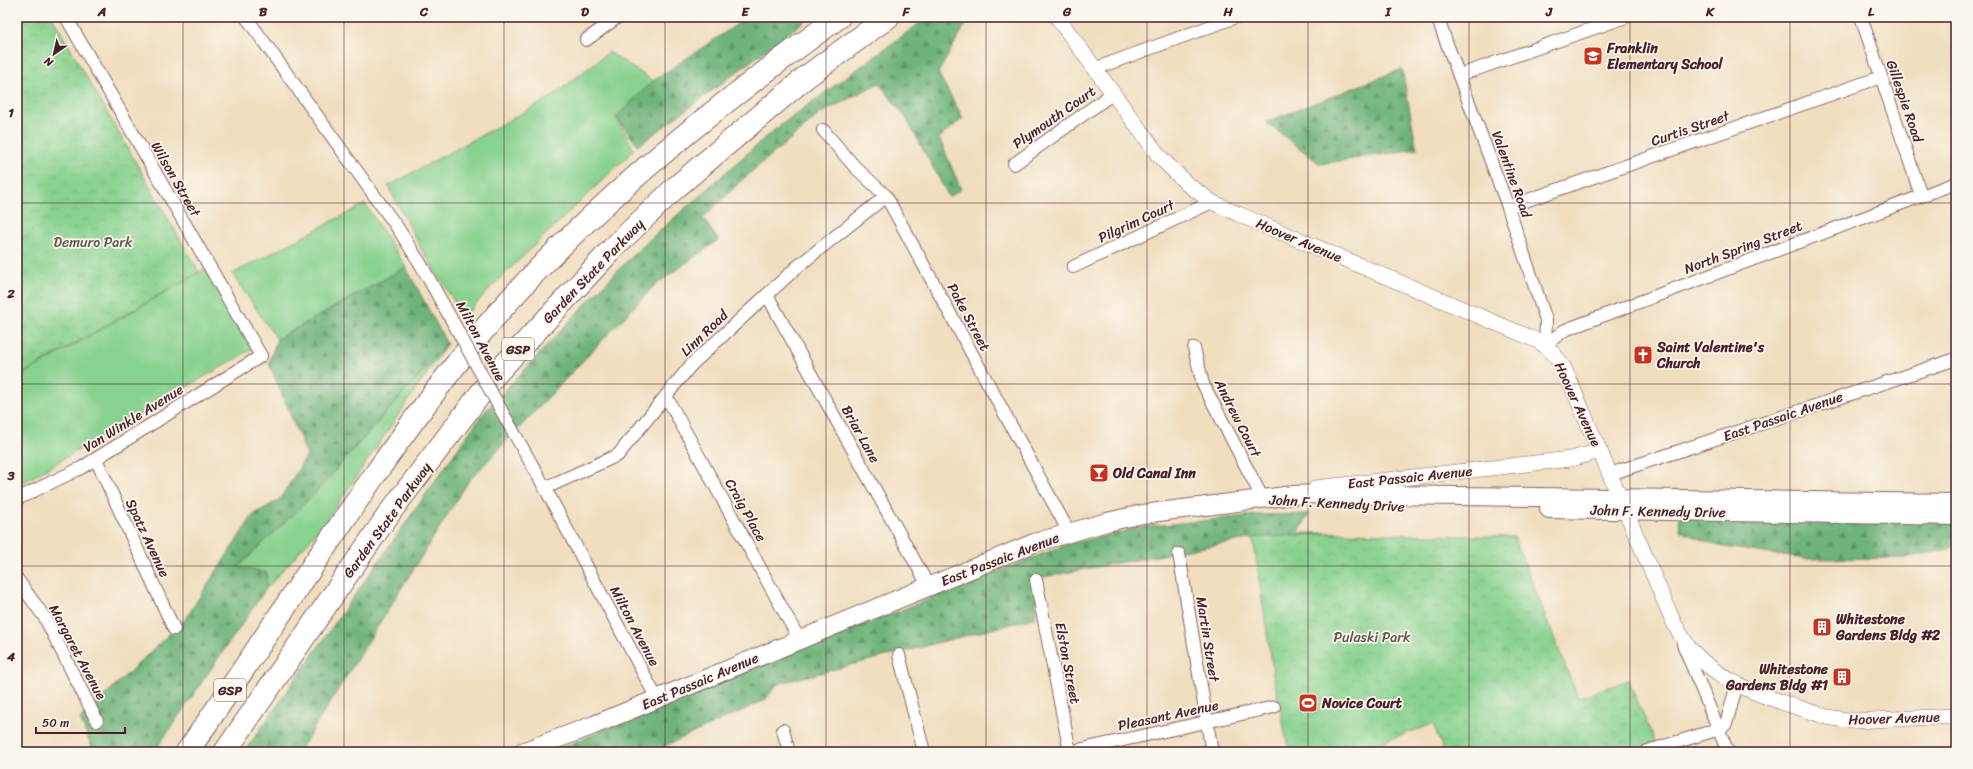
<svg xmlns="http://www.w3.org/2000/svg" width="1973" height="769" viewBox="0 0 1973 769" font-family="Sriracha,sans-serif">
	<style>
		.grass { fill: #88d28f; stroke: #69785d }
		.forest { fill: url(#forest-firs); stroke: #5c6a52 }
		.park { fill: url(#park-crowns); stroke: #69785d }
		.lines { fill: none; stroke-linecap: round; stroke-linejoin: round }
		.minor-casing { stroke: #84625f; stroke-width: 14 }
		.tertiary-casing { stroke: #84625f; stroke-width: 16 }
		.secondary-casing { stroke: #84625f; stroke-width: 20 }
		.motorway-casing { stroke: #84625f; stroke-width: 24 }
		.minor { stroke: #fff; stroke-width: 12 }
		.tertiary { stroke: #fff; stroke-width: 15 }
		.secondary { stroke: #fff; stroke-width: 18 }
		.motorway { stroke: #fff; stroke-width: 22 }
		.minor-bridge-casing { stroke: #84625f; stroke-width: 14; stroke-linecap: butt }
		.minor-bridge { stroke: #fff; stroke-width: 12 }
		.grid { fill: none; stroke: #4a1f2b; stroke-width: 1; stroke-opacity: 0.55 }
		.labels { text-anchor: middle; stroke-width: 3.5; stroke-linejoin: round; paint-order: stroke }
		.shield { fill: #fbf7ec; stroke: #7f6065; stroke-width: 1 }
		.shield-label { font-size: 13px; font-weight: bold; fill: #4a1f2b }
		.poi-label { font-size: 14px; font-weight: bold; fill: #4a1f2b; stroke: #fbf7ec; text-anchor: start }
		.street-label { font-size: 14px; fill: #4a1f2b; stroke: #fbf7ec }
		.park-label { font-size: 14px; fill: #5d5549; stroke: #fbf7ec }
		.neatline { fill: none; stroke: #4a1f2b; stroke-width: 1.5 }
		.grid-label { font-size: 13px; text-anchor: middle; font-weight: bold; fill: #4a1f2b }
	</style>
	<defs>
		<pattern id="forest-firs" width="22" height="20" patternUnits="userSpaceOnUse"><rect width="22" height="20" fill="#6eb47a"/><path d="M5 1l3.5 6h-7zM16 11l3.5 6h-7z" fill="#5c9264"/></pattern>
		<pattern id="park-crowns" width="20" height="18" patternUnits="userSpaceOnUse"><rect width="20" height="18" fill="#88d28f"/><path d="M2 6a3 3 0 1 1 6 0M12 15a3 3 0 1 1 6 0" fill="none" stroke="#77b47c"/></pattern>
	</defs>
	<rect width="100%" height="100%" fill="#fbf7ec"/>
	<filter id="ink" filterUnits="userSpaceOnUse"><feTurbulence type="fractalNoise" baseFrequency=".025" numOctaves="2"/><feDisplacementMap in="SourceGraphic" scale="8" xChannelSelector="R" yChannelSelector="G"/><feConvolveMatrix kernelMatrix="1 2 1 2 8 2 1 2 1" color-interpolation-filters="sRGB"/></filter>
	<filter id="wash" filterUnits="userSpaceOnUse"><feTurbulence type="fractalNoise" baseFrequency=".012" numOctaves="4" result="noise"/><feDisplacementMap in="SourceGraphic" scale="16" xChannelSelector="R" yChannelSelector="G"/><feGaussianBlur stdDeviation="0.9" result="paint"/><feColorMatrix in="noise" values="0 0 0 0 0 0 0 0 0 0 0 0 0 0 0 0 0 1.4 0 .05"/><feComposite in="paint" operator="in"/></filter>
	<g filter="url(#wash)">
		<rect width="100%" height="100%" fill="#f0debf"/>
		<g class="grass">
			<path d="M609,52L653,81L616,117L634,150L493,285L464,317L423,252L388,186L550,98Z"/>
			<path d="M365,204L406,267L277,339L232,274Z"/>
			<path d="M205,269L252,349L17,486V378Z"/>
			<path d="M447,344L324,524L266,589V573L238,567L316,492Z"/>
		</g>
		<g class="forest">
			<path d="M748,17H810L638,146L616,117L653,81Z"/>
			<path d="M928,17H972L968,20L938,73L963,118L939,138L961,189L949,197L906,118L879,83L821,113L742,180L703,218L718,240L654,286L468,482L299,752H244L481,416L595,294L639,249L774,130Z"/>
			<path d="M1402,69L1417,149L1320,164L1266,122Z"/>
			<path d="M406,267L447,344L316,492L238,567L267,573L266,589L154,752H94L80,719L186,618L253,515L280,499L307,455L269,363L277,339Z"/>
			<path d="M1309,514L1298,533H1339L1253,538L1038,578L1035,618L777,684L765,700L652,752H551L687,695L1065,545L1144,527L1257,515Z"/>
			<path d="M1679,517L1956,522V545L1949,549L1904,558L1805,559L1718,546L1680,531Z"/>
		</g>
		<g class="park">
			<path d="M17,17H52L199,272L17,377Z"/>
			<path d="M1339,533L1514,537L1578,698L1628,680L1656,744L1673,752H1444L1433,724L1387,740L1361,752H1289L1274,679L1253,538Z"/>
		</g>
	</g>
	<g filter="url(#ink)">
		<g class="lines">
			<g class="minor-casing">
				<g id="minor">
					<path d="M246,17L397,227L420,263L460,335"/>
					<path d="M1437,17L1508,207L1546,320L1545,345"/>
					<path d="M1861,17L1921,195"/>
					<path d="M586,40L618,17"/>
					<path d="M1094,69L1236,17"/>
					<path d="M1460,75L1626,17"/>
					<path d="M823,130L855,167L886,196L1069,532"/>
					<path d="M1014,164L1112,94"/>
					<path d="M1508,207L1881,77"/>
					<path d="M1073,267L1212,202"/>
					<path d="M767,295L929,587"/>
					<path d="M1545,345L1565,330L1956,183"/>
					<path d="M1194,348L1203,384L1263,499"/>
					<path d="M666,396L799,639"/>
					<path d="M496,401L545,488L657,699"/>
					<path d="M96,459L174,629"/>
					<path d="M1610,474L1956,359"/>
					<path d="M545,488L618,455L691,365L797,267L886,196"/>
					<path d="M17,499L81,468L261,356L66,17"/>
					<path d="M1179,554L1212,752"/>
					<path d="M17,579L45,618L97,721"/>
					<path d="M1036,580L1070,752"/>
					<path d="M1683,644L1728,752"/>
					<path d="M899,655L924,752"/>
					<path d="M783,730L789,752"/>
					<path d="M1069,752L1274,707"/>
					<path d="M1645,752L1719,729L1726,724L1737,684"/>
				</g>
			</g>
			<g class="tertiary-casing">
				<g id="tertiary">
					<path d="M1057,17L1159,156L1187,184L1212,202L1238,214L1536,340C1549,347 1556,356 1564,368L1674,623C1679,632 1685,643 1692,651C1727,689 1780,701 1827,717L1853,721L1956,716"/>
					<path d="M1316,488L1571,459L1600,451"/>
				</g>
			</g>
			<g class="secondary-casing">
				<g id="secondary">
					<path d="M1549,509L1956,516"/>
					<path d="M522,752L594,725L1034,543L1107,522L1143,514L1293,495L1317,494L1956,503"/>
				</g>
			</g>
			<g class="motorway-casing">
				<g id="motorway">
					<path d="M187,752C282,616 368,474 472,344C574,218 708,112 839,17"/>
					<path d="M225,752L391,511L494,376L612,249L674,189L806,77L888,17"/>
				</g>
			</g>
			<use href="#minor" class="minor"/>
			<use href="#tertiary" class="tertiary"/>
			<use href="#secondary" class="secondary"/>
			<use href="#motorway" class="motorway"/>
			<g class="minor-bridge-casing">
				<path id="minor-bridge" d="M460,335L496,401"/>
			</g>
			<use href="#minor-bridge" class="minor-bridge"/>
		</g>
	</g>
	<path class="grid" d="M183,17V752M344,17V752M504,17V752M665,17V752M826,17V752M986,17V752M1147,17V752M1308,17V752M1469,17V752M1630,17V752M1790,17V752M17,203H1956M17,384H1956M17,566H1956"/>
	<defs>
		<g id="school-square" transform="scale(1)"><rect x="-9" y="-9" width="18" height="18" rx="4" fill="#c8321e" stroke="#fbf7ec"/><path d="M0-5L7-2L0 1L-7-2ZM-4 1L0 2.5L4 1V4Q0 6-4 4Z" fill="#fff"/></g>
		<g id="church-square" transform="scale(1)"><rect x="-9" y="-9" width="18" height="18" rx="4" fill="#c8321e" stroke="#fbf7ec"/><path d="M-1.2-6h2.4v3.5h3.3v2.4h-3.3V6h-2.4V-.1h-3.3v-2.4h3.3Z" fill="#fff"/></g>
		<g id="bar-square" transform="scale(1)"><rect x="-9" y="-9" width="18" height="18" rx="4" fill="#c8321e" stroke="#fbf7ec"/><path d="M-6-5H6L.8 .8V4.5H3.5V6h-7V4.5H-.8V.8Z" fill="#fff"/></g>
		<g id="building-square" transform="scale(1)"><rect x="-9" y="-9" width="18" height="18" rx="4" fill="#c8321e" stroke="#fbf7ec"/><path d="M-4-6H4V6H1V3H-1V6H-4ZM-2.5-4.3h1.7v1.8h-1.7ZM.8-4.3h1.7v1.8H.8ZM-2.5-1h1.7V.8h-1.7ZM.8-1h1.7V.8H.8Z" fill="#fff"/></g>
		<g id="stadium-square" transform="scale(1)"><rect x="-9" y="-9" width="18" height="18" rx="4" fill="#c8321e" stroke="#fbf7ec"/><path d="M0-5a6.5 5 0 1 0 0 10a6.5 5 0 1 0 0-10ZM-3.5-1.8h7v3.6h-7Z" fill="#fff"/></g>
	</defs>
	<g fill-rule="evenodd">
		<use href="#school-square" x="1593" y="56"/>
		<use href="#church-square" x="1643" y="355"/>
		<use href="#bar-square" x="1099" y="473"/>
		<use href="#building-square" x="1822" y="627"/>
		<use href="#building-square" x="1842" y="677"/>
		<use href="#stadium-square" x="1308" y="703"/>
	</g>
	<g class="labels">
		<g class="shield">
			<rect x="502" y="338" width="32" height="22" rx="3"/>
			<rect x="214" y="679" width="32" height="22" rx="3"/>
		</g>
		<g class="shield-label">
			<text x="518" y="354">GSP</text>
			<text x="230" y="695">GSP</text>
		</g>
		<g class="poi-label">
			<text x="1607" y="53">Franklin<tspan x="1607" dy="16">Elementary School</tspan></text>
			<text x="1657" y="352">Saint Valentine's<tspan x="1657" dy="16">Church</tspan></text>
			<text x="1113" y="478">Old Canal Inn</text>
			<text x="1836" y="624">Whitestone<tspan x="1836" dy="16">Gardens Bldg #2</tspan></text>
			<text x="1828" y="674" text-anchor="end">Whitestone<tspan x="1828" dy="16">Gardens Bldg #1</tspan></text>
			<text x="1322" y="708">Novice Court</text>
		</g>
		<g class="street-label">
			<text transform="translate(1905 101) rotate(71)" y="5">Gillespie Road</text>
			<text transform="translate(1054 117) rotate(-35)" y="5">Plymouth Court</text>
			<text transform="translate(1690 128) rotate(-19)" y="5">Curtis Street</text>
			<text transform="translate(1512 174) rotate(70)" y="5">Valentine Road</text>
			<text transform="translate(176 179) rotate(60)" y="5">Wilson Street</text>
			<text transform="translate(1136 221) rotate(-25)" y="5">Pilgrim Court</text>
			<text transform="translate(1299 240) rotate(23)" y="5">Hoover Avenue</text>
			<text transform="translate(1743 247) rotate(-21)" y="5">North Spring Street</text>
			<text transform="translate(593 271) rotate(-46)" y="5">Garden State Parkway</text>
			<text transform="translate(969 317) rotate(62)" y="5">Pake Street</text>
			<text transform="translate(704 333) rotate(-44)" y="5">Linn Road</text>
			<text transform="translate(481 341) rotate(62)" y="5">Milton Avenue</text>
			<text transform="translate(1578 404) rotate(65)" y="5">Hoover Avenue</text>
			<text transform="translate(1783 416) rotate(-19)" y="5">East Passaic Avenue</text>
			<text transform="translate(133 418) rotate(-32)" y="5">Van Winkle Avenue</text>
			<text transform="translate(1238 418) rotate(63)" y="5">Andrew Court</text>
			<text transform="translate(861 434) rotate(61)" y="5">Briar Lane</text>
			<text transform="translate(1410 477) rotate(-6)" y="5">East Passaic Avenue</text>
			<text transform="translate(1337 503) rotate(3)" y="5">John F. Kennedy Drive</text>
			<text transform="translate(746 510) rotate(61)" y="5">Craig Place</text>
			<text transform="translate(1658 511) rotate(1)" y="5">John F. Kennedy Drive</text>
			<text transform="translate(387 520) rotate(-54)" y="5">Garden State Parkway</text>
			<text transform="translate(148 538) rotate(65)" y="5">Spatz Avenue</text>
			<text transform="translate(1000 559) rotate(-21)" y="5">East Passaic Avenue</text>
			<text transform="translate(635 626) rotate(62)" y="5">Milton Avenue</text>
			<text transform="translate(1208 639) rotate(81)" y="5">Martin Street</text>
			<text transform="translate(78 652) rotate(62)" y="5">Margaret Avenue</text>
			<text transform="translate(1068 663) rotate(79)" y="5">Elston Street</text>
			<text transform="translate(700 681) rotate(-23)" y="5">East Passaic Avenue</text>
			<text transform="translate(1168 715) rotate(-12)" y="5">Pleasant Avenue</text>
			<text transform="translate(1894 718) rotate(-2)" y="5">Hoover Avenue</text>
		</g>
		<g class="park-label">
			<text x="93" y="247">Demuro Park</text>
			<text x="1372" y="642">Pulaski Park</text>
		</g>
	</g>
	<rect width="1973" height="769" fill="none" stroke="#fbf7ec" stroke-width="44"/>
	<g transform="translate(54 54) rotate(214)" stroke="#fbf7ec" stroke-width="3" paint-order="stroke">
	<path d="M0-3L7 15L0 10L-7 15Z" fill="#4a1f2b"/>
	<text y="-6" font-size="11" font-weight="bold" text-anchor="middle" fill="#4a1f2b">N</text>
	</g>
	<path d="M36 727v6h89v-6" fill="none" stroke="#4a1f2b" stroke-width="2"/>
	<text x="42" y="727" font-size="12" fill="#4a1f2b" stroke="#fbf7ec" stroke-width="3" paint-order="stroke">50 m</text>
	<rect x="22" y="22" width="1929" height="725" class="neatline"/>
	<g class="grid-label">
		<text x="102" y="16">A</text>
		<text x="263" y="16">B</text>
		<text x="424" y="16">C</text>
		<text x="585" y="16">D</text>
		<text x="745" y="16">E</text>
		<text x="906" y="16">F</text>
		<text x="1067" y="16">G</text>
		<text x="1228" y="16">H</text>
		<text x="1388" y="16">I</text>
		<text x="1549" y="16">J</text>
		<text x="1710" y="16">K</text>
		<text x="1871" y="16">L</text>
		<text x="11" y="117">1</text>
		<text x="11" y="298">2</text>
		<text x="11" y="480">3</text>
		<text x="11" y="661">4</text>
	</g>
</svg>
